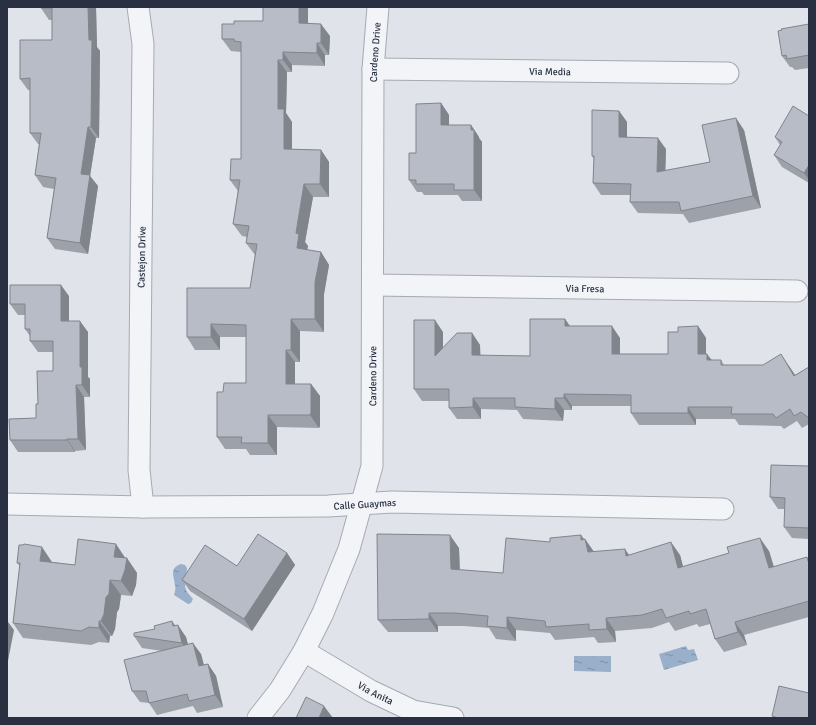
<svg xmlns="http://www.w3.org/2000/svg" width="816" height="725" viewBox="0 0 816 725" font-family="Signika,sans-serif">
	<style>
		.water { fill: url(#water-ripples) }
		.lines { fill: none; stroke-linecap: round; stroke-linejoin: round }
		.minor-casing { stroke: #a5aab3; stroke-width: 23 }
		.minor { stroke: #f2f4f7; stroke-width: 21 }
		.wall { fill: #9da2aa }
		.shaded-wall { fill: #80848b }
		.building { fill: #b7bcc6; stroke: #80848b }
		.labels { text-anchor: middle; stroke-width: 3.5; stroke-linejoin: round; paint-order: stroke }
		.street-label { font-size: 10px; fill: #283041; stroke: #eff2f6 }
	</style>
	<defs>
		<pattern id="water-ripples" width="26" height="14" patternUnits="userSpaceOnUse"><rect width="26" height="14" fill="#9aafca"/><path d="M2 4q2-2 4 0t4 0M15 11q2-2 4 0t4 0" fill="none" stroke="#7e8fa6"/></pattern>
	</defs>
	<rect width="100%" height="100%" fill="#e0e3e9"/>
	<g class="water">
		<path d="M181,564L185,565L187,568L185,587L187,592L193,599L191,603L188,604L174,595C175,592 176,588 175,585C174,576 169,568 181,564Z"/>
		<path d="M686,646L688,650L694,649L698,660L664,670L659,654Z"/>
		<path d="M574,656H611V672L574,671Z"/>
	</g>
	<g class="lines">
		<g class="minor-casing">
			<g id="minor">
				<path d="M138,7L143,44L139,470L143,507"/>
				<path id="s1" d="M373,69L728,73"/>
				<path id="s2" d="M373,285L797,291"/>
				<path id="s3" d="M7,504L143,507L328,506L392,502L723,509"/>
				<path id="s4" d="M304,651L371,691L413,711L453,718"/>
				<path id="s5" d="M258,718L280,690L304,651L323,613L349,549L372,466L373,69L378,7"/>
			</g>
		</g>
		<use href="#minor" class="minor"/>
	</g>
	<g class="wall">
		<path d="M96,7L97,47L100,51L99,138H96L90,176L98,186L88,254L55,249L47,238L54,189L43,187L35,175L39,144H38L30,133V90H28L20,79L52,40V20H49L41,8Z"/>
		<path d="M263,7H308V23L330,36L329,55H325V66L292,65V72H287L286,113L292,122V149L321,150L329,162V197H313L305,242L308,246L307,250L321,252L329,265L324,294V332L300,331V362H295V384H311L320,396V426L319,428L277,427V455H250L246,449H225L217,437L223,392L246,383V337H220V350H195L187,337L250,288L255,255L246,243L247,237L242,236L233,224L238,191L230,180L241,159V52L231,51L222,39L234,24L263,21Z"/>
		<path d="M809,24V68L795,70L792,67H790L782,56Z"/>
		<path d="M441,103L449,115V125H471L479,137V138L482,142V201H462L458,195H424L422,192H417L409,180L416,153Z"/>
		<path d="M619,111L627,122V137L666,149L665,171L710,162L744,130L761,208L689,223L683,214L638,213L630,202V195H601L593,183L594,159L592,156Z"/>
		<path d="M809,116V183L782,167L774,155L780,145L775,137Z"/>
		<path d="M69,296V321L88,332V377L90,379V397H84L86,450L75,451V452H18L10,440L36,418L38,404L53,371V352H38L30,341V336L25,329V315H18L10,304Z"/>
		<path d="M565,319L570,326L620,338V354H668L678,332L698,326L706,338V354H707L712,360H721L724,365L789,366L795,375L809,367V424L802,428L797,421L784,429L781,426L739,425L735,419H696V425H639L631,413V406H572V410H564L563,421L523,419L517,410L481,409V419H457L449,408V401H422L414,389L443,332V348L472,333L480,345V356H530Z"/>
		<path d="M809,466V539L792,538L784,527L785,509H778L770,497Z"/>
		<path d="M581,535L584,540L585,539L594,552L629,555H680L683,567L769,551L774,567L809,560V617L744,635L747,645L724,652L715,639L710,624L699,627L697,624L675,631L669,622L652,628L615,631L616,642L598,643L594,637L555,640L550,633L516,630V641L496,639L489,628L464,626H438V632H388L378,620L459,548L460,570L503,573L550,542Z"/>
		<path d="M23,545L52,562L75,565L126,558L137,573L136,585L132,596L121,595L119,609L117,612L115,629L112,636H110L109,643L99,642L91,645L23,638L13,623L20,566L17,563Z"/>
		<path d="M287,553L295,565L252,631L190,591L182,580Z"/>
		<path d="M175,626L186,637L188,644L201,654L204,665L208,664L216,676L223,707L197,713L193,706L157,715L149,703L140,702L132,691L162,651L142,648L134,636Z"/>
	</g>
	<g class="shaded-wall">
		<path d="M88,7H96L97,47L100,51L99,138L91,127Z"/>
		<path d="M299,7H308V36L299,23Z"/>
		<path d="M321,24L330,36L329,55L321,43Z"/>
		<path d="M317,43L325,55V66L317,53Z"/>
		<path d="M283,52L292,65V72L283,60Z"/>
		<path d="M278,60L287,72L286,113L292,122V162L284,149L278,109Z"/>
		<path d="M441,103L449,115V136L441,125Z"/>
		<path d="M619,111L627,122V149L619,137Z"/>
		<path d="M736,118L744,130L761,208L753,196Z"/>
		<path d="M471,125L479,137V138L482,142V201L474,190Z"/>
		<path d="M88,127L96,138L90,176L98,186L88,254L80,243L81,174Z"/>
		<path d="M658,138L666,149L665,184L657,172Z"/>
		<path d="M321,150L329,162V197L320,184Z"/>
		<path d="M809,165V180L804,173Z"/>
		<path d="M304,184L313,197L305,242L308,246L305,261L297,248L296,233Z"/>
		<path d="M321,252L329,265L324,294V332L315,319V282Z"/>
		<path d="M61,285L69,296V332L61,321Z"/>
		<path d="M291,319L300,331V362L291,350Z"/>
		<path d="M565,319L573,331L565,326Z"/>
		<path d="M435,320L443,332V368L435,356Z"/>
		<path d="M80,321L88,332V377L90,379V397L82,385L80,367Z"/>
		<path d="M211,324L220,337V350L211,337Z"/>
		<path d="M612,326L620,338V365L612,354Z"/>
		<path d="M698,326L706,338V365L698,354Z"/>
		<path d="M472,333L480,345L481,367L472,355Z"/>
		<path d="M286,350L295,362V396L286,384Z"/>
		<path d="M707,354L715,366L707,360Z"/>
		<path d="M781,354L803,387L794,376Z"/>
		<path d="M311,384L320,396V426L319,428L310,415Z"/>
		<path d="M76,385L84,397L86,450L78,439Z"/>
		<path d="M564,394L572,406V410L564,398Z"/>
		<path d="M473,398L481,409V419L473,407Z"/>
		<path d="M555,398L564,410L563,421L555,409Z"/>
		<path d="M688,407L696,419V425L688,413Z"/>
		<path d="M268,415L277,427V455L268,443Z"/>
		<path d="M67,439L75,451V452L67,440Z"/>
		<path d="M450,535L459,548L460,582L451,569Z"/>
		<path d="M581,535L586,542L585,539L594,552H588L581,540Z"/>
		<path d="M760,538L769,551L778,581L769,568Z"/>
		<path d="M671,542L680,555L687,581L678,568Z"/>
		<path d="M116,544L126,559L114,557Z"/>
		<path d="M42,547L52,562L40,561Z"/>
		<path d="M625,549L634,562L626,556Z"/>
		<path d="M287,553L295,565L252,631L244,619Z"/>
		<path d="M127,558L137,573L136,585L132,596L121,581Z"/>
		<path d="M110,580L121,595L119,609L117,612L115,629L112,636L101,621Z"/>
		<path d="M429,613L438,626V632L429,619Z"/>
		<path d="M507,617L516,630V641L507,628Z"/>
		<path d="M606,618L615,631L616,642L607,629Z"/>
		<path d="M99,621L110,636L109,643L99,628Z"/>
		<path d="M172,621L179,631L178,625L186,637L190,654L182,643L173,626Z"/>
		<path d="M8,622L14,630L7,666V629Z"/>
		<path d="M735,622L744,635L747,645L738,632Z"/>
		<path d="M193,643L201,654L207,678L199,666Z"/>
		<path d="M208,664L216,676L223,707L215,695Z"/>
		<path d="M324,706L333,718H319Z"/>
	</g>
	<g class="building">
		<path d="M41,7H88L89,40H92L91,127H88L81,174L90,175L80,243L47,238L56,178L35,175L41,133H30V78L20,79V40H52V8H41Z"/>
		<path d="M263,7H299V23L321,24V43H317V53L283,52V60H278V109H284V149L321,150L320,184H304L296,233L299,234L297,248L321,252L315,282V319H291V350H286V384H311V413L310,415H268V443H241L242,437H217V392H223L224,383H246V325L211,324V337H187V288H250L257,244L246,243L249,226L233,224L240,180H230L231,159H241V42L234,41V39H222V24H234V21H263Z"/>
		<path d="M809,24V55L787,59L786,55L782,56L778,31L782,30L781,29Z"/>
		<path d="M441,103V125H471V130H474V190H454V184H416V180H409V153H416V104Z"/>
		<path d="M793,106L809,116V165L804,173L774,155L782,142L775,137Z"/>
		<path d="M592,110L619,111V137L658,138L657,172L710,162L702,125L736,118L753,196L681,211L679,202H630L631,184L593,183L594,156H592Z"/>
		<path d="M10,285H61V321H80V367H82V385H76L78,439H67V440H10L9,419L36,418V404H38L37,371H53V341H30V329H25V304H10Z"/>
		<path d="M530,319H565V326H612V354H668V332H678V327L698,326V354H707V360H721V365H763L781,354L794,376L809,367V418L801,412L794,416L790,409L776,418L773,414H731L732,407H688V413H631V395L564,394V398H555V409L515,407V398H473V407L449,408V389H414V320H435V356L457,333H472V355L530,356Z"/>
		<path d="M771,465L809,466V528L784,527L785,498L770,497Z"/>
		<path d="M258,534L287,553L244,619L182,580L205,545L237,566Z"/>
		<path d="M377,534L450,535L451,569L503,573L506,538L550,542V538L581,535V540L585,539L588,552L625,549L626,556L671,542L678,568L729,553L727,547L760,538L769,568L807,557L809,564V601L735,622L738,632L715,639L706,609L690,614L689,611L666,618L662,609L642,615L606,618L607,629L589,630V624L546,627L545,621L507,617V628L487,626L488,616L454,613H429V619L378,620Z"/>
		<path d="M78,539L116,544L114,557L127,558L125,570L121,581L110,580L109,594L106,597L104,614L101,621H99V628L89,627L81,631L13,623L20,563H17L19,545H23L24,544L42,547L40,561L75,565Z"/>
		<path d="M172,621L173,626L178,625L182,643L134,636V633L155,629L154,626Z"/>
		<path d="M193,643L199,666L208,664L215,695L189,701L187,694L149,703L146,691H132L124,660Z"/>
		<path d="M779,686L809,693V718H778L772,716Z"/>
		<path d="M306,697L324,706L319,718H296Z"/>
	</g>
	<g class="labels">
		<g class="street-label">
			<text dy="4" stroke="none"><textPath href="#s5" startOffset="693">Cardeno Drive</textPath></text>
			<text dy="4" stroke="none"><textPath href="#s1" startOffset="177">Via Media</textPath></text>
			<text transform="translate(141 257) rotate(-89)" y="4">Castejon Drive</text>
			<text dy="4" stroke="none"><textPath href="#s2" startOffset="212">Via Fresa</textPath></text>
			<text dy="4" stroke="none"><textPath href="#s5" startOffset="369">Cardeno Drive</textPath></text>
			<text dy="4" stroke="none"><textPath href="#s3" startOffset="358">Calle Guaymas</textPath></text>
			<text dy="4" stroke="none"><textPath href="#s4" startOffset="83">Via Anita</textPath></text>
		</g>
	</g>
	<rect width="816" height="725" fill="none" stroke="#283041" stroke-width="16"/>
</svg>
